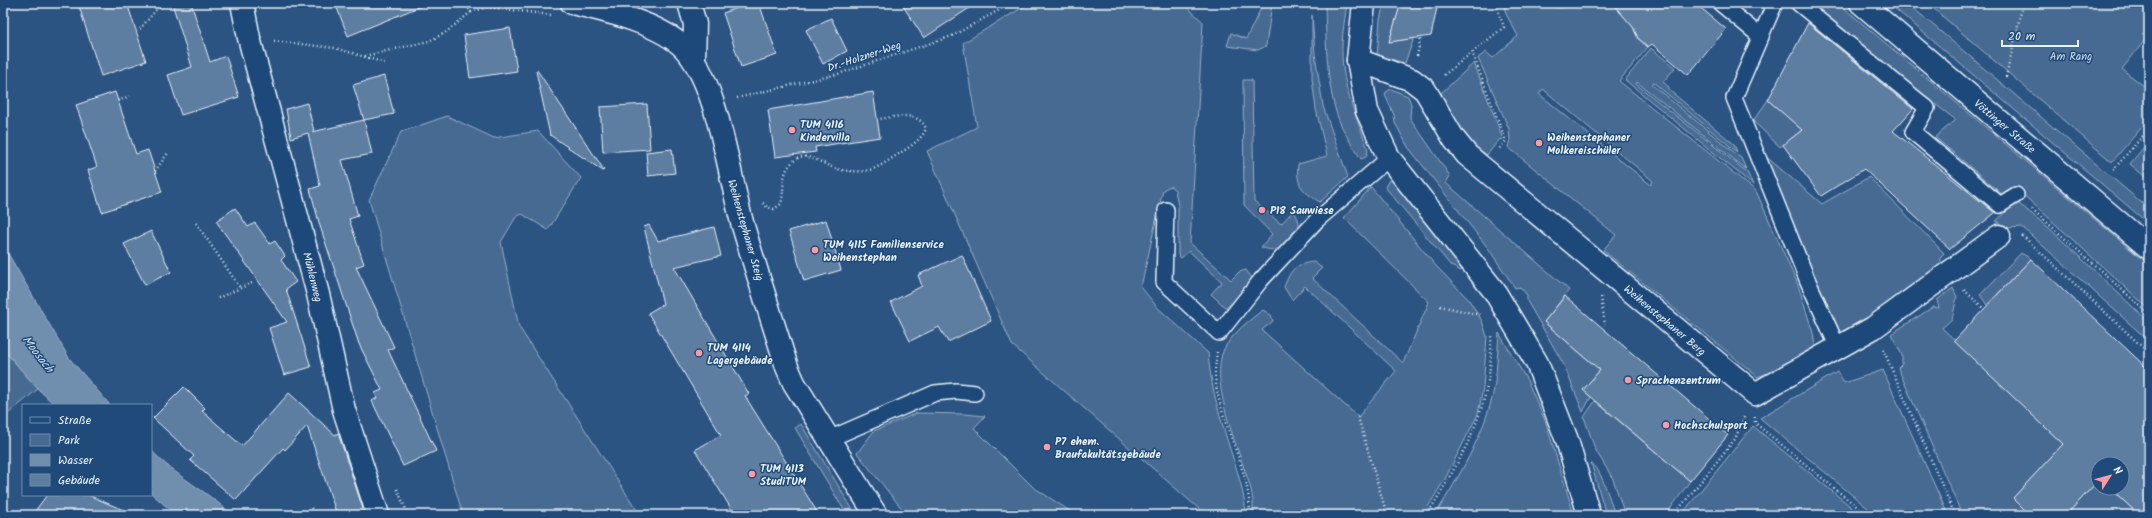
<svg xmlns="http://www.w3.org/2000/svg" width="2152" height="518" viewBox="0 0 2152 518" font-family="Kalam,sans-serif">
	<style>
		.green { fill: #476b93; stroke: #98aec6; fill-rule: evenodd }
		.water { fill: #708ead; stroke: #a0b6cb }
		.building { fill: #5d7da1; stroke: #e8f1f8 }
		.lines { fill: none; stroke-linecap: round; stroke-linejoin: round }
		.service-casing { stroke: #e8f1f8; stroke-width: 18 }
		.minor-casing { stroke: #e8f1f8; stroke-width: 25 }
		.secondary-casing { stroke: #e8f1f8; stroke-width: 25 }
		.path { stroke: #e8f1f8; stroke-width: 2.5; stroke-dasharray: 1 3; stroke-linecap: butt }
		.service { stroke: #1f4a7a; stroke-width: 15 }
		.minor { stroke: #1f4a7a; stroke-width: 22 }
		.secondary { stroke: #1f4a7a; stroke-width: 22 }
		.poi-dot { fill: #ff9aa2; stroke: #1f4a7a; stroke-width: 1.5 }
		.labels { text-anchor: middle; stroke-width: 3; stroke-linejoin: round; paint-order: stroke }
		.street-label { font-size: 11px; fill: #e8f1f8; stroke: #1f4a7a }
		.park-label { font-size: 11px; fill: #d0dde9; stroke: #1f4a7a }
		.poi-label { font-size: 11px; font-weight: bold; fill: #e8f1f8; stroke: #1f4a7a; text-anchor: start }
		.water-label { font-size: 12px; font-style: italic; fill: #d0dde9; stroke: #1f4a7a }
	</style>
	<rect width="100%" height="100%" fill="#2b5482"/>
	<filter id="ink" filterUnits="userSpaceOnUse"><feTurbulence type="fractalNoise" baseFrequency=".025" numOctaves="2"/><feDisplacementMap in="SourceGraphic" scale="8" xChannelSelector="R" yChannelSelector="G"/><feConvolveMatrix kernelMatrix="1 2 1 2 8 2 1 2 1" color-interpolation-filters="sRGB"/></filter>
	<g filter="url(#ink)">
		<g class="green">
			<path d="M1030,3H1186L1185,5L1203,22L1190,243L1231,280L1239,272L1246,270L1252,278L1253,285L1226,308L1211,294L1222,282L1189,251L1181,258L1178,255V206L1175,190L1170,186L1163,190L1141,287L1157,307L1208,353C1210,378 1216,404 1224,429C1232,458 1244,484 1246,515H1206L1012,345L927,151L977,127L963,43Z"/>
			<path d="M1254,3H1272L1266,46L1258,50L1227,46L1231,33L1246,39L1261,8Z"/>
			<path d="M1325,3H1347C1344,24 1340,45 1343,67C1346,96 1359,123 1368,150L1366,157L1361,159C1355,149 1347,138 1342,127C1326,95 1326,39 1325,3Z"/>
			<path d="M1384,3H1401L1389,42L1414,38L1405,63L1377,56L1380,20Z"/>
			<path d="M1503,3H1530L1561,8L1573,3H1612L1633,27L1638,39L1648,47L1619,81L1756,191L1798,285L1813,333L1815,345L1812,349L1770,372L1758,377L1603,250L1616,235L1508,147L1510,140L1509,129L1478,58L1486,52L1493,58L1518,36L1506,14ZM1543,89L1653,181L1651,185L1539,94Z"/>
			<path d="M1807,3H1838L2149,265V309L2018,190L2003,195L1935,137L1956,120L1877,60Z"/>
			<path d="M1927,3H2149V35L2122,69L2149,90V119L2112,162Z"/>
			<path d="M1892,6L1913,8L2149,209V224Z"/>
			<path d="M1312,15L1315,54L1323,106L1348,177L1320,202C1302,191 1296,186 1298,164L1327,156L1316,109L1312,79Z"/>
			<path d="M1651,48L1675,68L1663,82L1669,87V90L1734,144L1737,152L1653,82L1651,84L1741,158L1746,169L1637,82L1636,84L1747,172L1753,185L1625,80Z"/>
			<path d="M1474,63L1503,139L1499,140L1487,155C1464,141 1453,116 1441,93Z"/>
			<path d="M1243,80H1252L1254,201L1281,224L1293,211C1312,232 1283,258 1261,247L1272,234L1244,205Z"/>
			<path d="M1391,89L1408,96L1411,104L1410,118L1450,176L1446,183L1569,290L1544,322L1600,370L1583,390L1591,397L1583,412L1564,365L1527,301V295L1520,287L1515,288L1488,248L1408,147L1395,123L1394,115L1385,95L1386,92Z"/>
			<path d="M1768,100L1802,130L1780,147L1753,121Z"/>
			<path d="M447,116L494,138L538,131L581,178L548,230L522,214L516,217L501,242L519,327L640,515H463L369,200L401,132Z"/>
			<path d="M2149,141V180L2130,164Z"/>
			<path d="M1763,154L1822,204L1869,177L1944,253L1940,259L1946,269L1840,338L1759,156Z"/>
			<path d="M1389,180H1393L1462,268L1461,271L1451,266L1385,187Z"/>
			<path d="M1371,187L1436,266L1469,300L1482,321L1487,336L1483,388L1478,414L1445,479L1423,515H1252C1256,497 1248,481 1243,465C1233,436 1210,378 1224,349C1232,334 1249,320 1263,310L1271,315L1273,321L1262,330L1358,417L1396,371L1305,286L1292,300L1284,287C1291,269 1295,264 1314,262L1322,268L1312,278L1403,363L1429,302L1344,218Z"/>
			<path d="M2017,202L2049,228L2149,322V341L2022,227L2009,228L1996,221Z"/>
			<path d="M2021,253L2031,259L1987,305L1980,295Z"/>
			<path d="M1953,288L1957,297L1952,319L1942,328L2063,444L2013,498L2030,515H1962L1898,368L1902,364V355L1891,334L1933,307L1939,308L1937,300Z"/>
			<path d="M1499,333L1527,380L1546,423L1574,515H1435C1456,482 1477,446 1489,409C1497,385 1497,358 1499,333Z"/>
			<path d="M3,349L38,389L3,418Z"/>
			<path d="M1883,370L1948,515H1876L1760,418L1837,372L1844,383Z"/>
			<path d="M1595,401L1690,481L1666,515H1625L1613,479L1595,449L1584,417Z"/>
			<path d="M917,413L964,414L985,416L974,428L1033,487L1076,515H907L857,453L874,431Z"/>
			<path d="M801,424L856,515H847L795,428Z"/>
			<path d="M1753,426L1861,515H1681Z"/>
			<path d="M1591,463C1601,467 1611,504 1615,515H1606Z"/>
			<path d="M2098,481V488H2110L2139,515H2066Z"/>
		</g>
		<g class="water">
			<path d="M3,245L69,358L110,405H55L38,389L3,349Z"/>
			<path d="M151,450C174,476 208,491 232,515H176L151,493Z"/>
		</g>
		<g class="building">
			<path d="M78,3H127L146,61L101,76Z"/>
			<path d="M172,3H191L210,62L226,56L239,97L181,115L168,75L192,67Z"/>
			<path d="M335,3H426V4L348,36Z"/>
			<path d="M751,3H759L777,55L741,67L723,13Z"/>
			<path d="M901,3H977L924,38Z"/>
			<path d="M1401,3H1438L1431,36L1389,42Z"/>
			<path d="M1612,3H1695L1726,29L1688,75L1652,44L1648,47L1638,38L1633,27Z"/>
			<path d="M831,18L847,51L823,64L806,30Z"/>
			<path d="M1808,23L1913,109L1893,131L1995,213L1950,249L1864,169L1821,196L1783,145L1802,130L1768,100Z"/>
			<path d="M510,28L517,71L470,78L464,35Z"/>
			<path d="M537,70L604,170L603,171L550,135L536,71Z"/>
			<path d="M384,76L394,114L364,120L353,85Z"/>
			<path d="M115,92L136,154L148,150L162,192L102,212L88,170L97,167L76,105Z"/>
			<path d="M873,92L880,137L815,147L816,152L775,157L768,110Z"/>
			<path d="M307,103L314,131L312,132L364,120L372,154L342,160L358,216L349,219L364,264L356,267L394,347L388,350L436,451L403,466L372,401L377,398L375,393L382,390L359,344L320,226L310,189L320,186L308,133L291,138L286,109Z"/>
			<path d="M647,104L650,149L603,152L600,107Z"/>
			<path d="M672,149L675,173L648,176L646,152Z"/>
			<path d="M235,208L248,227L255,223L270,244L275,241L285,256L281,260L296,282L286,289L311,367L284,375L269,328L287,322L216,221Z"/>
			<path d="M826,220L841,270L804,281L789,231Z"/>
			<path d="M649,225L658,241L714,227L721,256L674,267L749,394L745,396L819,515H735L695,450L721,435L648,313L663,304L644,227Z"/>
			<path d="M151,231L171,272L145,285L124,244Z"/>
			<path d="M962,255L991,321L948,342L939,327L910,341L891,302L922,286L918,275Z"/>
			<path d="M2031,259L2149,370V515H2139L2110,488H2122V464H2098V481L2066,515H2030L2013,498L2063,444L1954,341Z"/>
			<path d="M1565,296L1728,435L1690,481L1583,390L1600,370L1544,322Z"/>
			<path d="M184,387L205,408L202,411L242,446L289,393L335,435L338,433L365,515H337L307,426L285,450L283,448L236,500L190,460L194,456L153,418Z"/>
			<path d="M47,495H88L135,515H32Z"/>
		</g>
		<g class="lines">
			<g class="service-casing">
				<g id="service">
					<path d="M1720,3L1761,37"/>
					<path d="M1775,3L1734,98L1807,279L1838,348"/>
					<path d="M1798,3L1927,108L1913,132L2000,205L2016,195"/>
					<path d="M1166,210L1164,282L1219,333L1261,280L1317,220L1389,158"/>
					<path d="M829,439L935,393L956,391L975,393"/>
				</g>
			</g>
			<g class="minor-casing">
				<g id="minor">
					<path d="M242,3L249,38L318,294L344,410L378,515"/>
					<path d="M572,3C605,11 655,22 681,45C718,78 729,178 743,226C757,273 772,320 787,367L794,383L876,515"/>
					<path d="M689,3L695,24L694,59"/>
					<path d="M1364,3L1358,60L1367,111L1389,158L1495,292L1537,363L1567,440L1589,515"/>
					<path d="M1358,60L1412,80L1425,90L1454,139L1467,155L1755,394L1873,328L1999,236"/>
				</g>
			</g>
			<g class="secondary-casing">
				<path id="secondary" d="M1861,3L2149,248"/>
			</g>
			<g class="path">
				<path d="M471,12L488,7L551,15"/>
				<path d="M140,29L157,9L168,3"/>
				<path d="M274,41L335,48L385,63"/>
				<path d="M1472,52L1506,141L1498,150"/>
				<path d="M365,56L429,41L445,33L471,12L465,3"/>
				<path d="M1417,56L1421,37"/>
				<path d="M1444,75L1504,27L1495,3"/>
				<path d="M2006,77L2023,3"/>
				<path d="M737,98L838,74L952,36L1012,3"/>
				<path d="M118,101L132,95"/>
				<path d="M2113,170L2149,129"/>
				<path d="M155,171L168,153"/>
				<path d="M763,203L767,207L774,209L781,204C786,186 778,171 798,158C807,152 827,166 837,169C846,171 856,172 865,171C878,169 889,160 900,153C910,147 921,140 926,129C919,110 895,117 879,119"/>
				<path d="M2032,209L2149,314"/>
				<path d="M196,223L241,289"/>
				<path d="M2022,236L2024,237L2149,353"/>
				<path d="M1964,290L1984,309"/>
				<path d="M1601,297L1605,325"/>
				<path d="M218,298L252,283"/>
				<path d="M1440,306L1481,315"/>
				<path d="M1883,349L1955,515"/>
				<path d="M1217,352C1216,359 1215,367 1215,374C1218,422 1250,466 1250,515"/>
				<path d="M1358,417L1387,515"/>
				<path d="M1755,417V423L1867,515"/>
				<path d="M397,489L408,514"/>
				<path d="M311,508L316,515"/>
				<path d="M1427,515C1463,455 1494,407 1491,334"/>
				<path d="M1674,515L1735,439L1745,415"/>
			</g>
			<use href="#service" class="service"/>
			<use href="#minor" class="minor"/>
			<use href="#secondary" class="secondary"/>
		</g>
	</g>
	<g class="poi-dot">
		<circle cx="792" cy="130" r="4"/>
		<circle cx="1539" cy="143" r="4"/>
		<circle cx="1262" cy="210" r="4"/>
		<circle cx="815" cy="250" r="4"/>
		<circle cx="699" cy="353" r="4"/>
		<circle cx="1628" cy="380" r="4"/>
		<circle cx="1666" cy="425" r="4"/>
		<circle cx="1047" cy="447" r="4"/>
		<circle cx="752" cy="474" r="4"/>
	</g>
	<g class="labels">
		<g class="street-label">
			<text transform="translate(864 56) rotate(-18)" y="4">Dr.-Holzner-Weg</text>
			<text transform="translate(2005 126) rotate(40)" y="4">Vöttinger Straße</text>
			<text transform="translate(746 230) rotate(74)" y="4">Weihenstephaner Steig</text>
			<text transform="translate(313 277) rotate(76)" y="4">Mühlenweg</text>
			<text transform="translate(1665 320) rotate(40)" y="4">Weihenstephaner Berg</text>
		</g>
		<g class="park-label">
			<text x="2071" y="60">Am Rang</text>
		</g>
		<g class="poi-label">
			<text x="800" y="128">TUM 4116<tspan x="800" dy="13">Kindervilla</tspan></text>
			<text x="1547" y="141">Weihenstephaner<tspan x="1547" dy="13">Molkereischüler</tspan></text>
			<text x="1270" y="214">P18 Sauwiese</text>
			<text x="823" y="248">TUM 4115 Familienservice<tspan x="823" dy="13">Weihenstephan</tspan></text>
			<text x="707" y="351">TUM 4114<tspan x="707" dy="13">Lagergebäude</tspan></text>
			<text x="1636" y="384">Sprachenzentrum</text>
			<text x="1674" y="429">Hochschulsport</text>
			<text x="1055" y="445">P7 ehem.<tspan x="1055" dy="13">Braufakultätsgebäude</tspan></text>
			<text x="760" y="472">TUM 4113<tspan x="760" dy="13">StudiTUM</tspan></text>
		</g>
		<g class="water-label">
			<text transform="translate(38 354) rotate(52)" y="4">Moosach</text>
		</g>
	</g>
	<rect width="2152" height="518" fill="none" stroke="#1f4a7a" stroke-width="16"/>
	<rect x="8" y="8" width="2136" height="502" fill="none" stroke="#e8f1f8" stroke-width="1.5" filter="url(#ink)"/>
	<rect x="22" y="404" width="130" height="92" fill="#1f4a7a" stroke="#6f8dac"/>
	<rect x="30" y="417" width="20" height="6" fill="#1f4a7a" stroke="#6f8dac"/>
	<text x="58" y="424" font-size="12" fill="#e8f1f8">Straße</text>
	<rect x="30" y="434" width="20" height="12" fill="#476b93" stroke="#6f8dac"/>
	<text x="58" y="444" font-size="12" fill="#e8f1f8">Park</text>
	<rect x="30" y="454" width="20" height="12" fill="#708ead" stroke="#6f8dac"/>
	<text x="58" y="464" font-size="12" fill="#e8f1f8">Wasser</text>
	<rect x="30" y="474" width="20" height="12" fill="#5d7da1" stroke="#6f8dac"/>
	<text x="58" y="484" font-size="12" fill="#e8f1f8">Gebäude</text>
	<g transform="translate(2110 476) rotate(54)"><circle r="19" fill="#1f4a7a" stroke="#6f8dac"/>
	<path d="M0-3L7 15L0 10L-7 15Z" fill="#ff9aa2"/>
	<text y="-6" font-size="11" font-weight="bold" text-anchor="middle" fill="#e8f1f8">N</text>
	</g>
	<path d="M2002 40v6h76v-6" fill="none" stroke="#e8f1f8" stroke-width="2"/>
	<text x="2008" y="40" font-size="12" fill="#e8f1f8" stroke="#1f4a7a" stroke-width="3" paint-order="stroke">20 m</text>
</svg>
